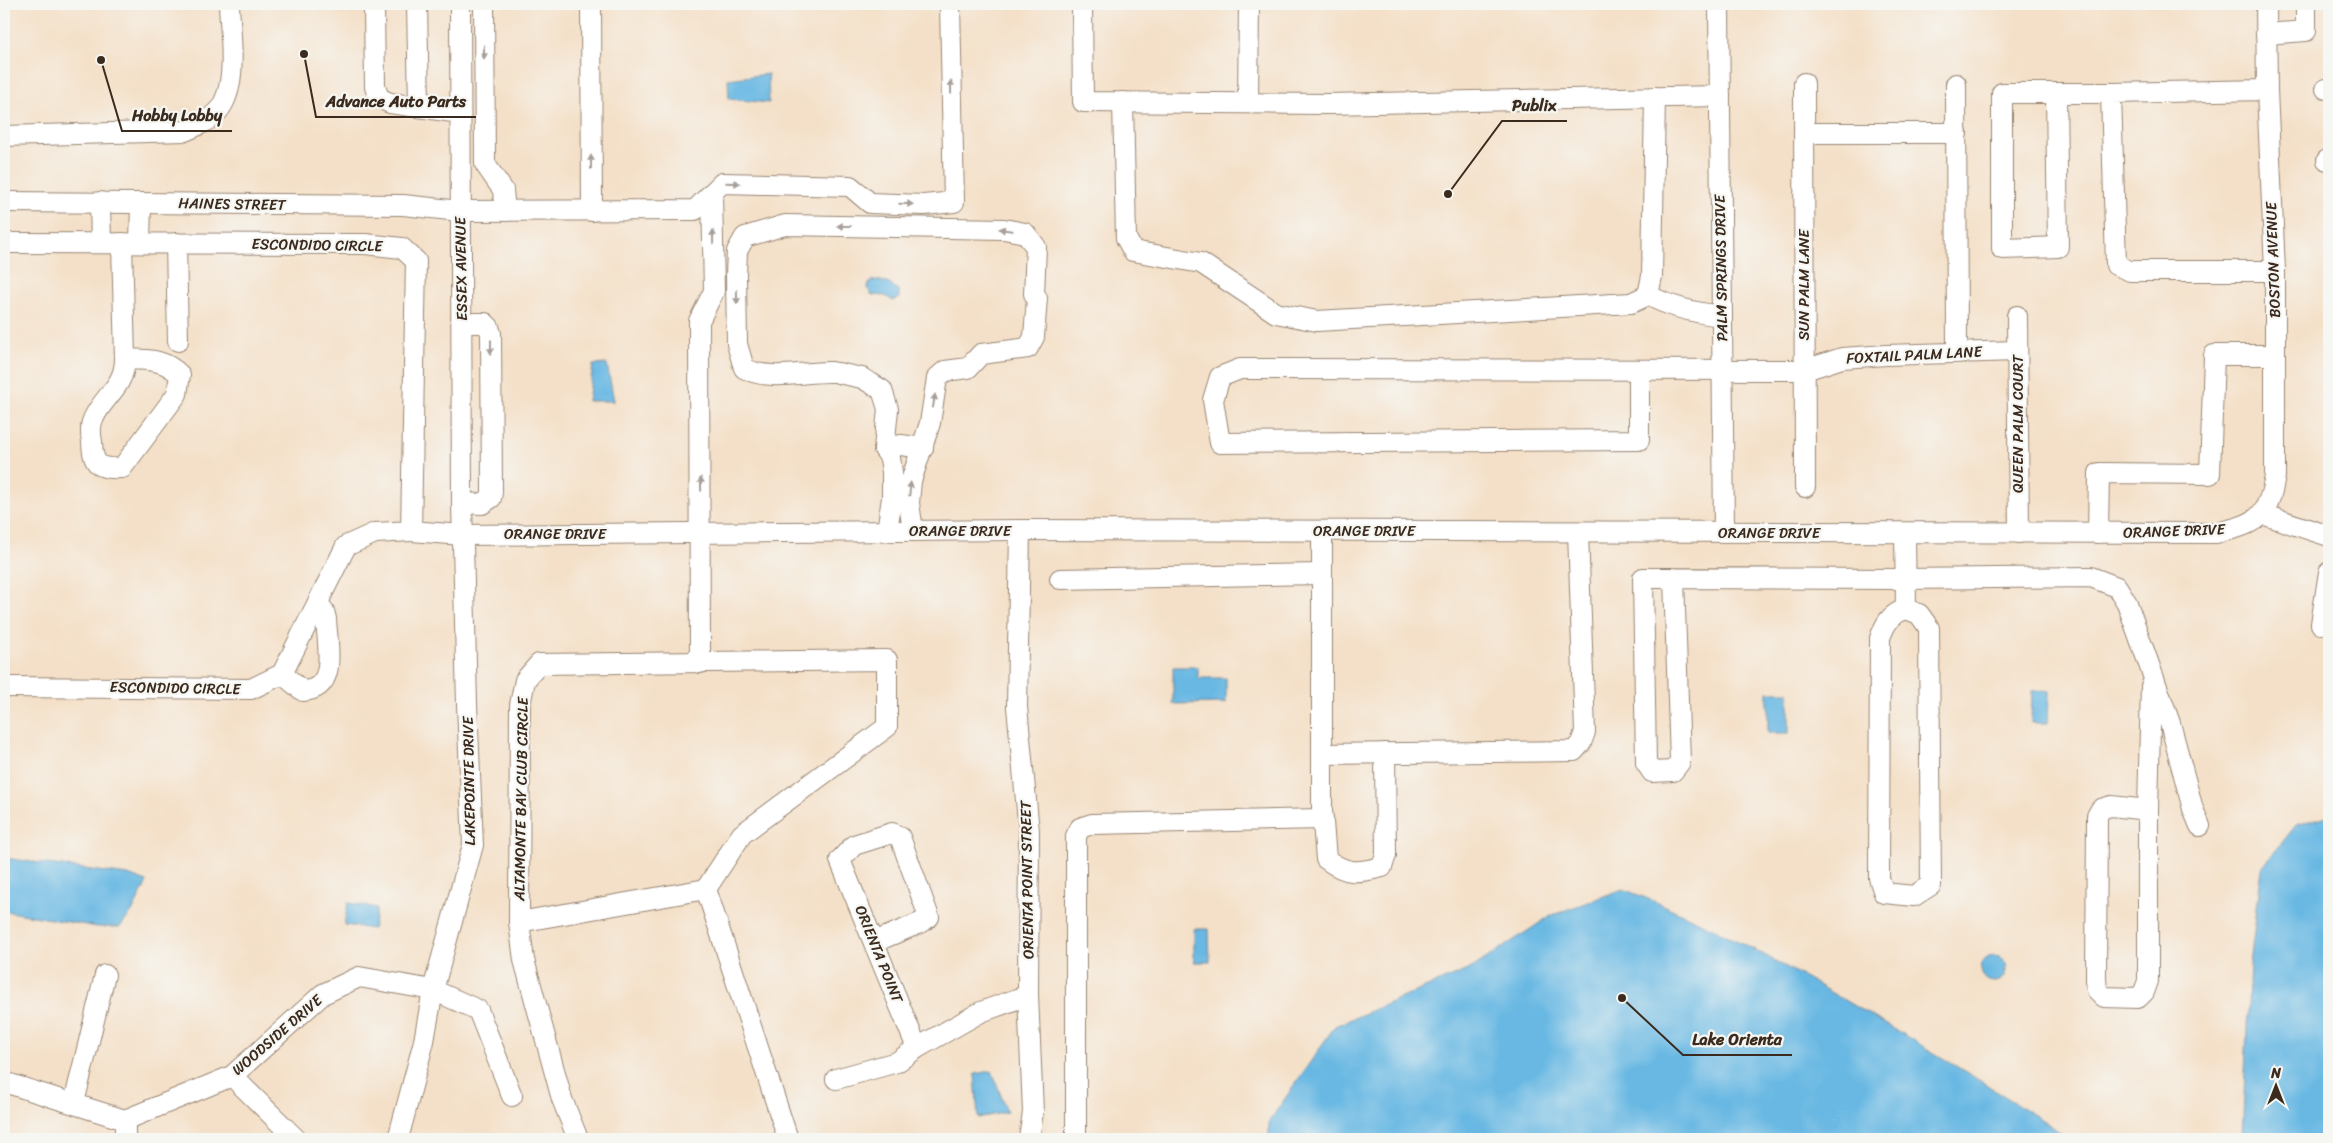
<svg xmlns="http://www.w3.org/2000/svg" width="2333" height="1143" viewBox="0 0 2333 1143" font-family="Sriracha,sans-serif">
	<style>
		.water { fill: #68b8e3; stroke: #527180 }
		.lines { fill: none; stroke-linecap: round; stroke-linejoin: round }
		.minor-casing { stroke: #988573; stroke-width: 22 }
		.minor { stroke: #fff; stroke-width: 20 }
		.oneway { fill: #a79f9a }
		.labels { text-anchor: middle; stroke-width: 4.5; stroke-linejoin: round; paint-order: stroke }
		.street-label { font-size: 15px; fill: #3b2a1e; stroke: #f6f6f2 }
		.leader { fill: none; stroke: #3b2a1e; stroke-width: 2 }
		.callout-dot { fill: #3b2a1e; stroke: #f6f6f2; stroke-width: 2 }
		.callout-label { font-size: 16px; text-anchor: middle; font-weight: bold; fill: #3b2a1e; stroke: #f6f6f2; stroke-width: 4.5; stroke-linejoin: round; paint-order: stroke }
	</style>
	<rect width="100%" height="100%" fill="#f6f6f2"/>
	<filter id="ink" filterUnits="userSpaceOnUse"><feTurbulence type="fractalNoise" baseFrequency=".02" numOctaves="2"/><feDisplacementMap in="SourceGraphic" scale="10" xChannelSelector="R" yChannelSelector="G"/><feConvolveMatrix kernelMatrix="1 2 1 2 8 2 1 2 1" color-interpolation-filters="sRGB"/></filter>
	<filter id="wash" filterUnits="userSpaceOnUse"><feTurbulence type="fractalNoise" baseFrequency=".0096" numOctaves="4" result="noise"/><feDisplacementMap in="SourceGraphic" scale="20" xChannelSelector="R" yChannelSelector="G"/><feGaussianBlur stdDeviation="1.12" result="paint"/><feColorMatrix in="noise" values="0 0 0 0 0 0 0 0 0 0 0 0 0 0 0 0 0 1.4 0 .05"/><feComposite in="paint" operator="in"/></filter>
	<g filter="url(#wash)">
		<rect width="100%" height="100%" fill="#f4e0c8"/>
		<g class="water">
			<path d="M768,74L769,103L729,99L728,79Z"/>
			<path d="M871,281C882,279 891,284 899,291V298L893,301L886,296L872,295L867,288Z"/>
			<path d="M607,364L614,401H588L593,365Z"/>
			<path d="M1173,667H1198V678H1226V703L1173,704Z"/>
			<path d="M2032,691H2049L2048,723H2031Z"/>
			<rect x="1768" y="692" width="21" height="41"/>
			<path d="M2329,815V1139H2242L2250,964L2262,868L2296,825Z"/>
			<path d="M4,858L128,875L147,882L132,912L120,927H98L4,911Z"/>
			<path d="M1623,889C1708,921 1789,968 1868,1014C1937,1054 2005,1095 2071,1139H1269V1122L1335,1026L1472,968L1550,916Z"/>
			<path d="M348,903L377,908L373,929L344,925Z"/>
			<path d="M1194,929H1209L1210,962H1194Z"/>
			<circle cx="1994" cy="969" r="13"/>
			<path d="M992,1071L1007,1112L978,1118L975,1074Z"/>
		</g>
	</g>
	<g filter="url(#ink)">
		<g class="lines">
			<g class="minor-casing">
				<g id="minor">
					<path d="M374,4L375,87L379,98L390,103L460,113"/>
					<path d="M417,4L419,107"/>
					<path d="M484,4L485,164L503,190L505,211"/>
					<path d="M591,4L592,211"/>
					<path d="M1082,4L1083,102L1328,104L1720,96"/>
					<path d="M1719,4L1724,532"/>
					<path d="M2266,34L2306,31V4"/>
					<path d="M1804,83L1805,487"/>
					<path d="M1956,84L1957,352"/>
					<path d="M2326,89H2329"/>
					<path d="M2267,90L2111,93L2116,265L2130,271H2275"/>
					<path d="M2056,93L2058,247L2002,249V93H2111"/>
					<path d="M1123,102L1126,238L1133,251L1201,263L1276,313L1317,321L1631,303L1648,295L1652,276L1655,97"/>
					<path d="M1248,103L1249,4"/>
					<path d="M1804,133H1957"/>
					<path d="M4,136L185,131C197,126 209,121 218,111C239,87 230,34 229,4"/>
					<path d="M2327,160H2329"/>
					<path d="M4,202L403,205L460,211L695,210L722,183L850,186L870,203L924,205L954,202L950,4"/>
					<path d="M100,202L101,243"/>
					<path d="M4,243L365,244L402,248L416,261L411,531L375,533L346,546L282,674L251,689L4,687"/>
					<path d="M122,243L125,359C125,388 100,398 92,422C90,428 91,436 92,442C93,465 98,469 122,468L177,394L180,375C164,358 146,360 125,359"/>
					<path d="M140,243L141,203"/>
					<path d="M176,243L178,341"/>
					<path d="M1648,295C1671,308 1696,313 1722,316"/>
					<path d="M2017,316L2019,533"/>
					<path d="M462,323H485L489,327L491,334L492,492L491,498L482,504L462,503"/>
					<path d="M1639,370V440L1220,443L1213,400L1220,377L1240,369L1805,370L1842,358L1886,355L2017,351"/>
					<path d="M832,372C805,371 768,382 744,368L737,344L736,275L737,251L745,237L785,225L1004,229L1025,233L1036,247L1034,294L1037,298L1034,337L1028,348L981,354L968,368L945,371L937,378L930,423L911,481L909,503L913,531"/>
					<path d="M838,373L862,378L882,390L888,409L884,449L890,458L892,472V498L887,531"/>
					<path d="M884,449L901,445L923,448"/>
					<path d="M2262,514L2329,536"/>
					<path d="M1020,530L1017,707L1029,831L1028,995L1033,1112L1029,1139"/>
					<path d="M411,531L463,535L1020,530L2216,533C2257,524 2268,518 2275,476V271L2267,90L2266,4"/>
					<path d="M1322,531V810L1326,859C1347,875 1358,873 1382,867L1386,855L1385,753"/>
					<path d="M1905,533L1906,609"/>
					<path d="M2098,533L2099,473L2210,474L2214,355H2275"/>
					<path d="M1674,578L1680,762L1673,771L1652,772L1646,763L1643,578H1674L1905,579L2091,577L2117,587L2127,603L2170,723L2193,809L2200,826"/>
					<path d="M1060,579L1322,574"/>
					<path d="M1906,609L1919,614L1929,628L1931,885L1914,896L1884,893L1879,878L1880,638C1885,624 1890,614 1906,609Z"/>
					<path d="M2321,624L2329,572"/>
					<path d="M700,663L699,321L714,291L712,193"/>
					<path d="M282,674L303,691C339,689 327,644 326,619L324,611L318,603"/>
					<path d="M1322,754L1574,751L1581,743L1585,732L1578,532"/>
					<path d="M2148,810L2111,806L2101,809L2097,816L2096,979L2097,990L2104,997L2138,998L2144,992L2148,981V810L2151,686"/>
					<path d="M706,889L788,1139"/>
					<path d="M519,922L706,889L742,834L887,727V660L539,664L525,680L520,705L519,922L524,960L562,1099L578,1139"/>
					<path d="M874,942L920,923L929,917L900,837L892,833L854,845L840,860L917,1048"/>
					<path d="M232,1076L296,1139"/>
					<path d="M836,1079L897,1062L917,1048L981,1012L1028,995"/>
					<path d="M4,1082L125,1120V1139"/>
					<path d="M74,1103L105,975"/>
					<path d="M125,1120L232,1076L323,994L359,977L433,990L478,1010L512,1096"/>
					<path d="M398,1139L424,1041L433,990L473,845L467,704L462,503L460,4"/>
					<path d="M1076,1139V836L1080,828L1092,824L1323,819"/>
				</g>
			</g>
			<use href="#minor" class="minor"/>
		</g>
		<defs><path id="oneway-solid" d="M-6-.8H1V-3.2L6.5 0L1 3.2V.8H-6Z" transform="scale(1.25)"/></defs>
		<g class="oneway">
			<use href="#oneway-solid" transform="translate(484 52) rotate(90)"/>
			<use href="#oneway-solid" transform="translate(951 87) rotate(-91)"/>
			<use href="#oneway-solid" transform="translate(591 162) rotate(-90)"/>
			<use href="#oneway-solid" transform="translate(733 183) rotate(1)"/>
			<use href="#oneway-solid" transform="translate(906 204) rotate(1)"/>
			<use href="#oneway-solid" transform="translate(844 226) rotate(-180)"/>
			<use href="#oneway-solid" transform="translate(1006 230) rotate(-172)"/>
			<use href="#oneway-solid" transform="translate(713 237) rotate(-91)"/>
			<use href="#oneway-solid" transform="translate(737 297) rotate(89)"/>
			<use href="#oneway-solid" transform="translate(491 347) rotate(90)"/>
			<use href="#oneway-solid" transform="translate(934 401) rotate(-81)"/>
			<use href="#oneway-solid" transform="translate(701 484) rotate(-91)"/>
			<use href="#oneway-solid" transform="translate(910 489) rotate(-84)"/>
		</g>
	</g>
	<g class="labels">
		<g class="street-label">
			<text transform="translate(232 204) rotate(1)" y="5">HAINES STREET</text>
			<text transform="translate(317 245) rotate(1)" y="5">ESCONDIDO CIRCLE</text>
			<text transform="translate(2273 260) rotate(-92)" y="5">BOSTON AVENUE</text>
			<text transform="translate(1721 268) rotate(-91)" y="5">PALM SPRINGS DRIVE</text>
			<text transform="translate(461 269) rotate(-91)" y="5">ESSEX AVENUE</text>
			<text transform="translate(1804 285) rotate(-90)" y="5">SUN PALM LANE</text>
			<text transform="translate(1914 355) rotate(-3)" y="5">FOXTAIL PALM LANE</text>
			<text transform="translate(2018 424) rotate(-90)" y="5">QUEEN PALM COURT</text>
			<text x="960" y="536">ORANGE DRIVE</text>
			<text x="1364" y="536">ORANGE DRIVE</text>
			<text transform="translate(2174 531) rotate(-2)" y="5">ORANGE DRIVE</text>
			<text x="1769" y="538">ORANGE DRIVE</text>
			<text x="555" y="539">ORANGE DRIVE</text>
			<text transform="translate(175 688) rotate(1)" y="5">ESCONDIDO CIRCLE</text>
			<text transform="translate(469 781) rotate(-91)" y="5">LAKEPOINTE DRIVE</text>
			<text transform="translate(521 799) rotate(-89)" y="5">ALTAMONTE BAY CLUB CIRCLE</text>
			<text transform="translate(1027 880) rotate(-91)" y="5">ORIENTA POINT STREET</text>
			<text transform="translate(879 954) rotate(68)" y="5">ORIENTA POINT</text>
			<text transform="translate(277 1035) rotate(-41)" y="5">WOODSIDE DRIVE</text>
		</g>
	</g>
	<path class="leader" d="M304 54L316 117H476M1448 194L1502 121H1567M101 60L122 131H232M1622 998L1683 1055H1792"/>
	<g class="callout-dot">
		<circle cx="304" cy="54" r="5"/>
		<circle cx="1448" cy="194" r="5"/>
		<circle cx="101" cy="60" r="5"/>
		<circle cx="1622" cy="998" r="5"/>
	</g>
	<g class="callout-label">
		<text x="396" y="107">Advance Auto Parts</text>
		<text x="1534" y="111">Publix</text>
		<text x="177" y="121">Hobby Lobby</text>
		<text x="1737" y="1045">Lake Orienta</text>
	</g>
	<rect width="2333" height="1143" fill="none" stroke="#f6f6f2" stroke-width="20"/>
	<g transform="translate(2276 1086)" stroke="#f6f6f2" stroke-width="4" paint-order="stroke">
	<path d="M0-4L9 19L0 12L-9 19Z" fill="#3b2a1e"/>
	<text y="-8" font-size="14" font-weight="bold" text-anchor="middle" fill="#3b2a1e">N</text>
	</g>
</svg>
